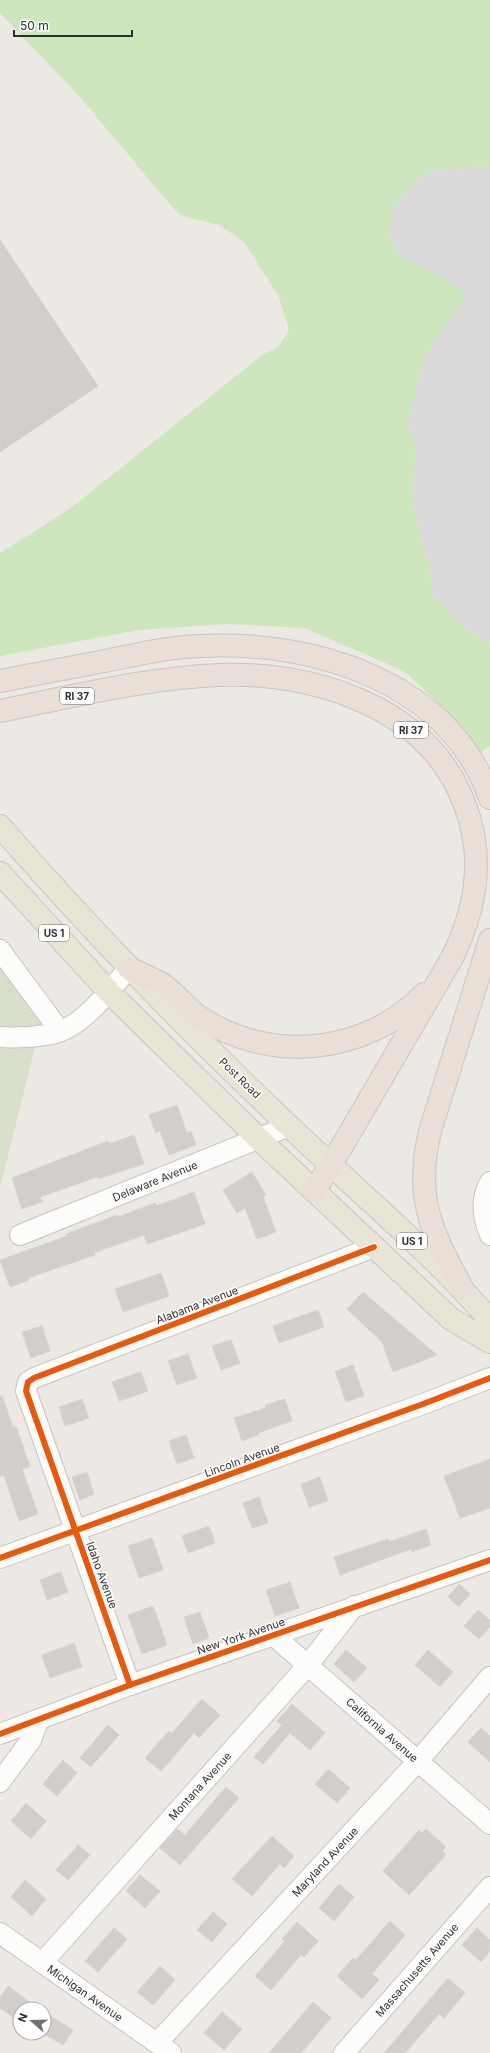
<svg xmlns="http://www.w3.org/2000/svg" width="490" height="2053" viewBox="0 0 490 2053" font-family="Inter,sans-serif">
	<style>
		.industrial { fill: #dcd9db }
		.green { fill: #cee6be }
		.cemetery { fill: #d8e0cc }
		.building { fill: #d1cecb; stroke: #d7d4d0 }
		.lines { fill: none; stroke-linecap: round; stroke-linejoin: round }
		.minor-casing { stroke: #c5c4c5; stroke-width: 22 }
		.major-casing { stroke: #c6c5c4; stroke-width: 24 }
		.highway-casing { stroke: #c6c5c4; stroke-width: 24 }
		.minor { stroke: #fcfcfb; stroke-width: 20 }
		.major { stroke: #e8e4d6; stroke-width: 22 }
		.highway { stroke: #eadfd6; stroke-width: 22 }
		.cycleway-casing { stroke: #fff; stroke-width: 8 }
		.cycleway { stroke: #e8590c; stroke-width: 6 }
		.labels { text-anchor: middle; stroke-width: 3; stroke-linejoin: round; paint-order: stroke }
		.shield { fill: #fff; stroke: #6d6d6d; stroke-width: 1 }
		.shield-label { font-size: 10px; font-weight: bold; fill: #2e2e2e }
		.street-label { font-size: 11px; fill: #2e2e2e; stroke: #fff }
	</style>
	<rect width="100%" height="100%" fill="#ece8e4"/>
	<path class="industrial" d="M490,167V643L464,628L433,596L429,565L411,499L416,447L407,422L419,377L428,350L466,297L400,256L389,234L393,208L413,183L431,170Z"/>
	<path class="green" d="M0,0H490V167L431,170L413,183L393,208L389,234L400,256L457,285L466,298L428,350L419,377L407,422L416,447L411,499L429,565L433,596L464,628L490,643V746L478,754L471,739L449,713L404,671L304,628L227,624L139,630L0,656V553L68,510L261,356L278,347L289,330L279,297L244,242L219,225L179,215L79,96L0,13Z"/>
	<path class="cemetery" d="M0,967L41,1023L0,1188Z"/>
	<g class="building">
		<path d="M0,240L98,386L0,452Z"/>
		<path d="M177,1105L187,1133L191,1131L196,1145L169,1155L160,1131L156,1133L149,1115Z"/>
		<path d="M134,1135L144,1164L98,1179L97,1177L40,1197L42,1202L22,1209L12,1178L87,1149L108,1141L109,1144Z"/>
		<path d="M252,1172L266,1195L263,1197L276,1232L257,1239L245,1208L237,1213L223,1190Z"/>
		<path d="M194,1192L205,1224L147,1244L144,1235L94,1253L95,1255L28,1278L29,1280L10,1287L0,1260L67,1236L66,1234L117,1215L118,1217L155,1203L156,1206Z"/>
		<path d="M161,1273L169,1296L123,1312L115,1289Z"/>
		<path d="M363,1292L437,1355L393,1372L382,1342L347,1309Z"/>
		<path d="M318,1310L324,1327L279,1343L273,1326Z"/>
		<path d="M42,1326L50,1351L31,1358L22,1332Z"/>
		<path d="M231,1340L240,1363L221,1370L212,1346Z"/>
		<path d="M188,1354L197,1378L177,1385L168,1361Z"/>
		<path d="M353,1365L364,1396L346,1402L335,1371Z"/>
		<path d="M141,1372L148,1391L119,1401L112,1382Z"/>
		<path d="M0,1396H2L13,1427L16,1426L30,1467L22,1469L38,1514L19,1521L4,1475L0,1477Z"/>
		<path d="M82,1399L89,1418L65,1426L59,1407Z"/>
		<path d="M285,1399L292,1421L258,1433V1435L242,1441L234,1418L266,1408L265,1405Z"/>
		<path d="M186,1435L194,1458L177,1464L169,1441Z"/>
		<path d="M490,1459V1508L460,1518L444,1476Z"/>
		<path d="M87,1472L94,1494L80,1500L72,1477Z"/>
		<path d="M320,1477L328,1501L309,1507L301,1484Z"/>
		<path d="M259,1497L268,1523L252,1528L243,1503Z"/>
		<path d="M209,1526L215,1543L188,1553L182,1536Z"/>
		<path d="M426,1529L431,1545L412,1552L411,1549L340,1575L334,1557L388,1539L389,1542Z"/>
		<path d="M152,1538L163,1570L139,1578L128,1546Z"/>
		<path d="M61,1572L68,1592L47,1600L40,1580Z"/>
		<path d="M290,1582L299,1608L275,1616L266,1590Z"/>
		<path d="M459,1584L470,1594L459,1607L448,1597Z"/>
		<path d="M153,1606L167,1645L142,1654L128,1615Z"/>
		<path d="M478,1610L490,1620V1627L479,1639L464,1626Z"/>
		<path d="M200,1612L209,1638L193,1644L184,1617Z"/>
		<path d="M74,1643L82,1667L50,1678L42,1655Z"/>
		<path d="M346,1650L367,1668L354,1682L334,1664Z"/>
		<path d="M428,1650L453,1672L440,1687L415,1665Z"/>
		<path d="M202,1699L220,1715L199,1738L194,1733L161,1771L145,1758L169,1731L172,1733Z"/>
		<path d="M292,1704L325,1733L310,1750L290,1733L263,1764L254,1757L282,1725L277,1721Z"/>
		<path d="M108,1725L119,1735L91,1767L80,1758Z"/>
		<path d="M481,1728L490,1736V1762L468,1742Z"/>
		<path d="M63,1760L77,1773L57,1796L43,1784Z"/>
		<path d="M328,1769L350,1788L337,1803L315,1784Z"/>
		<path d="M226,1787L239,1798L180,1865L160,1848L177,1829L185,1835Z"/>
		<path d="M26,1803L46,1821L31,1839L11,1821Z"/>
		<path d="M426,1829L446,1847L442,1851L446,1855L409,1895L383,1871L419,1830L422,1833Z"/>
		<path d="M272,1836L294,1856L284,1868L280,1864L252,1896L232,1879Z"/>
		<path d="M78,1845L90,1855L68,1880L56,1870Z"/>
		<path d="M140,1875L160,1891L145,1908L126,1891Z"/>
		<path d="M25,1880L46,1899L32,1916L11,1897Z"/>
		<path d="M339,1884L354,1897L334,1921L319,1908Z"/>
		<path d="M213,1912L227,1924L212,1942L197,1930Z"/>
		<path d="M390,1921L405,1935L372,1974L379,1980L362,1999L337,1976L353,1958L356,1960Z"/>
		<path d="M297,1922L318,1941L304,1957L301,1955L271,1990L255,1976L285,1941L282,1939Z"/>
		<path d="M114,1928L127,1939L98,1972L85,1961Z"/>
		<path d="M477,1928L490,1940V1951L481,1962L462,1945Z"/>
		<path d="M160,1966L175,1980L153,2005L137,1992Z"/>
		<path d="M448,1978L465,1993L444,2018L439,2014L405,2053H384Z"/>
		<path d="M8,1986L39,2009H20V2022L0,2008V1997Z"/>
		<path d="M313,2002L331,2018L301,2053H269Z"/>
		<path d="M44,2012L73,2030L63,2045L44,2034Z"/>
		<path d="M222,2012L242,2029L224,2050L204,2033Z"/>
	</g>
	<g class="lines">
		<g class="minor-casing">
			<g id="minor">
				<path d="M0,950L60,1031"/>
				<path d="M0,1037C16,1038 40,1037 55,1033C83,1026 111,989 129,968"/>
				<path d="M490,1182C480,1198 483,1219 490,1235"/>
				<path d="M20,1235L289,1126"/>
				<path d="M0,1558L423,1404L490,1378"/>
				<path d="M274,1636L490,1824"/>
				<path d="M130,1685L26,1391L28,1382L34,1378L374,1247"/>
				<path d="M0,1734L130,1685L490,1560"/>
				<path d="M0,1782L31,1740L39,1719"/>
				<path d="M0,1933L171,2053"/>
				<path d="M42,1963L308,1665L354,1606"/>
				<path d="M157,2043L418,1761L490,1677"/>
				<path d="M344,2053L490,1887"/>
			</g>
		</g>
		<g class="major-casing">
			<g id="major">
				<path d="M0,826C91,931 188,1030 289,1126C356,1190 429,1250 490,1320"/>
				<path d="M0,873L109,992L259,1139L451,1319L490,1342"/>
			</g>
		</g>
		<g class="highway-casing">
			<g id="highway">
				<path d="M0,681C37,674 73,667 110,660C140,654 169,647 200,646C313,640 449,681 490,798"/>
				<path d="M0,711C71,697 146,678 218,675C308,671 419,704 459,791C486,848 479,903 452,958L331,1165L314,1191"/>
				<path d="M129,968C139,973 151,978 162,984C175,992 185,1007 198,1016C269,1064 365,1055 424,994"/>
				<path d="M462,1288C431,1230 414,1198 430,1131L490,940"/>
			</g>
		</g>
		<use href="#minor" class="minor"/>
		<use href="#major" class="major"/>
		<use href="#highway" class="highway"/>
		<g class="cycleway-casing">
			<g id="cycleway">
				<path d="M0,1558L423,1404L490,1378"/>
				<path d="M130,1685L26,1391L28,1382L34,1378L374,1247"/>
				<path d="M0,1734L130,1685L490,1560"/>
			</g>
		</g>
		<use href="#cycleway" class="cycleway"/>
	</g>
	<g class="labels">
		<g class="shield">
			<rect x="60" y="688" width="34" height="16" rx="3"/>
			<rect x="394" y="722" width="34" height="16" rx="3"/>
			<rect x="39" y="925" width="30" height="16" rx="3"/>
			<rect x="397" y="1233" width="30" height="16" rx="3"/>
		</g>
		<g class="shield-label">
			<text x="77" y="700">RI 37</text>
			<text x="411" y="734">RI 37</text>
			<text x="54" y="937">US 1</text>
			<text x="412" y="1245">US 1</text>
		</g>
		<g class="street-label">
			<text transform="translate(240 1078) rotate(44)" y="4">Post Road</text>
			<text transform="translate(155 1181) rotate(-22)" y="4">Delaware Avenue</text>
			<text transform="translate(197 1305) rotate(-21)" y="4">Alabama Avenue</text>
			<text transform="translate(242 1460) rotate(-20)" y="4">Lincoln Avenue</text>
			<text transform="translate(102 1575) rotate(70)" y="4">Idaho Avenue</text>
			<text transform="translate(241 1636) rotate(-19)" y="4">New York Avenue</text>
			<text transform="translate(382 1730) rotate(41)" y="4">California Avenue</text>
			<text transform="translate(200 1786) rotate(-48)" y="4">Montana Avenue</text>
			<text transform="translate(325 1862) rotate(-47)" y="4">Maryland Avenue</text>
			<text transform="translate(417 1970) rotate(-49)" y="4">Massachusetts Avenue</text>
			<text transform="translate(85 1993) rotate(35)" y="4">Michigan Avenue</text>
		</g>
	</g>
	<g transform="translate(32 2021) rotate(290)"><circle r="19" fill="#ffffff" stroke="#ababab"/>
	<path d="M0-3L7 15L0 10L-7 15Z" fill="#706f6e"/>
	<text y="-6" font-size="11" font-weight="bold" text-anchor="middle" fill="#2e2e2e">N</text>
	</g>
	<path d="M14 30v6h118v-6" fill="none" stroke="#2e2e2e" stroke-width="2"/>
	<text x="20" y="30" font-size="12" fill="#2e2e2e" stroke="#ffffff" stroke-width="3" paint-order="stroke">50 m</text>
</svg>
